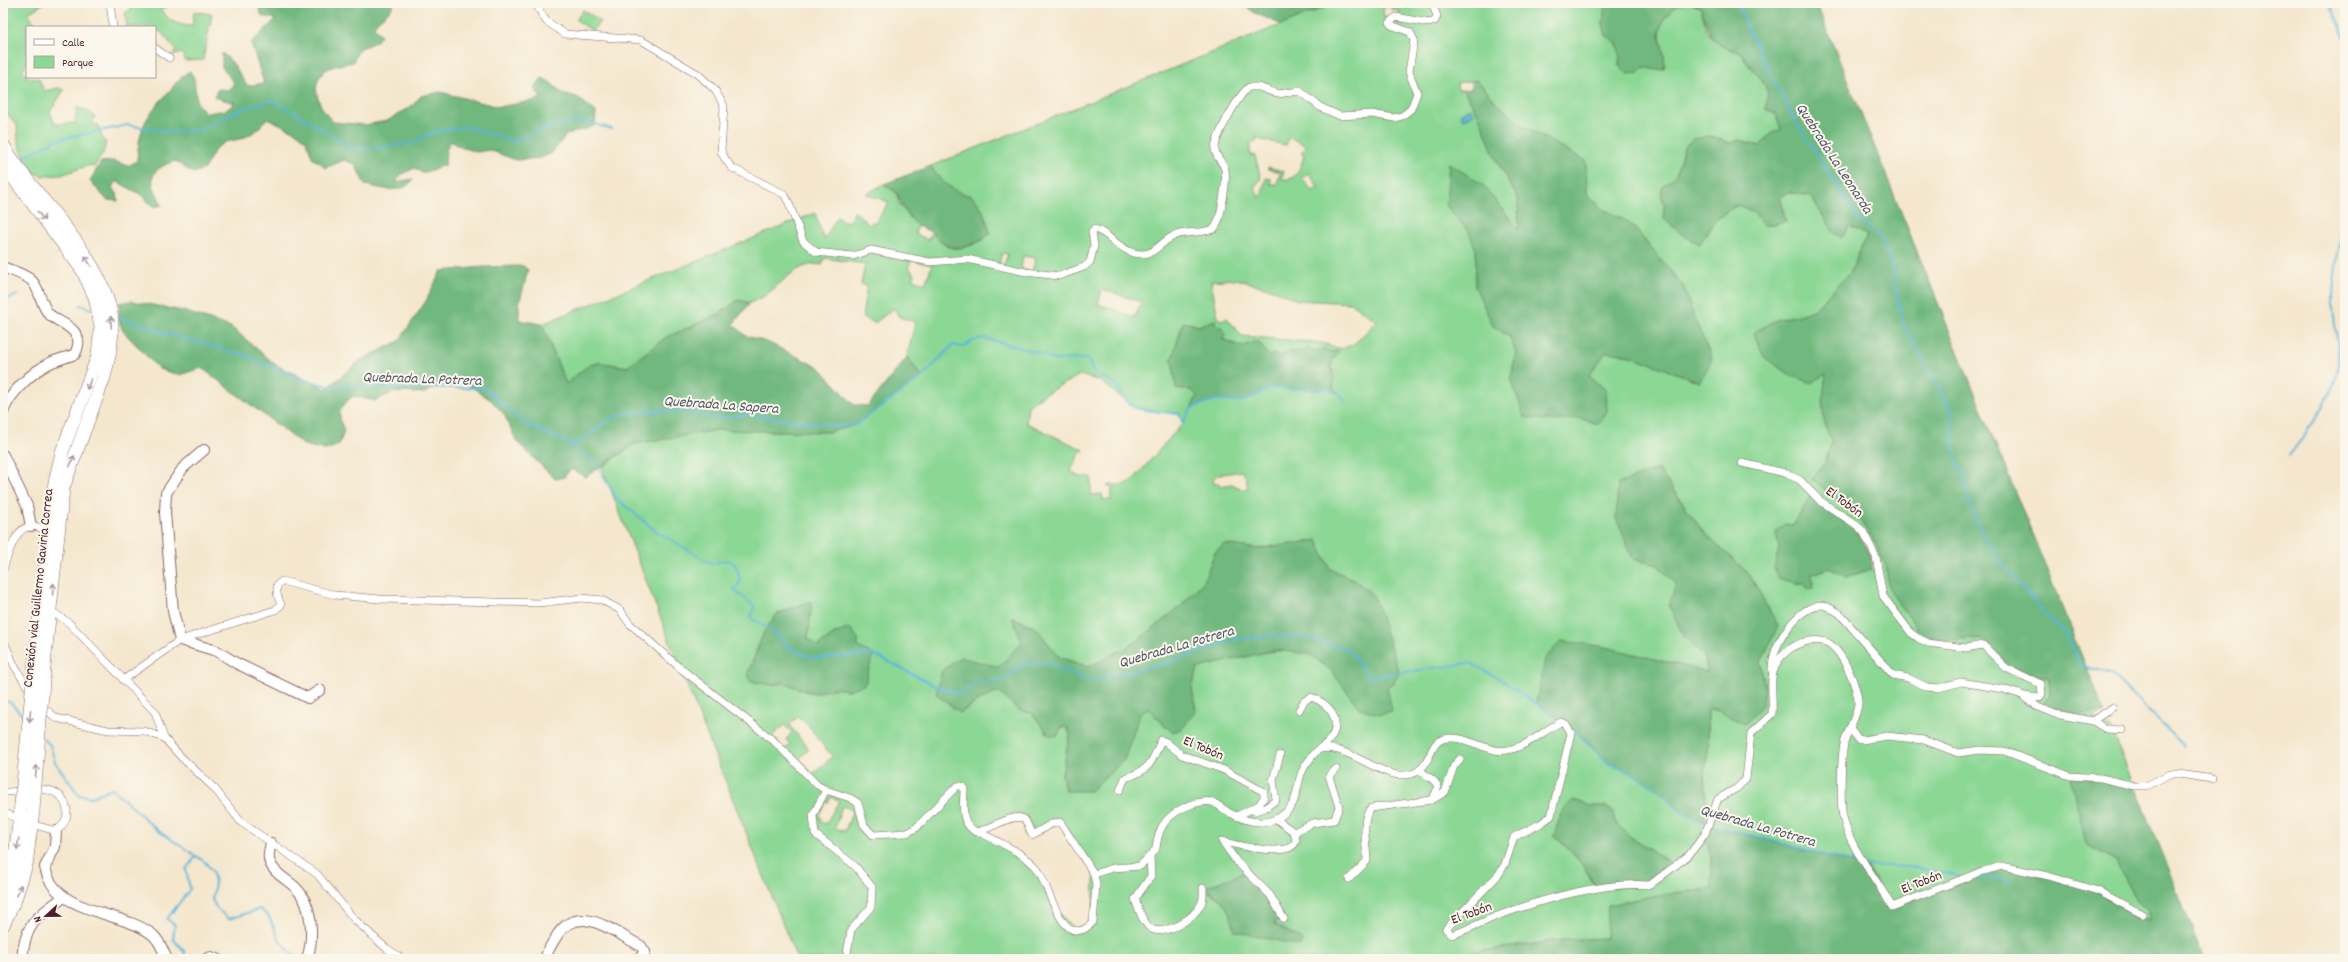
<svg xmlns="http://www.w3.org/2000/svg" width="2348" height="962" viewBox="0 0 2348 962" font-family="Dekko,sans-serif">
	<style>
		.green { fill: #8bd794; stroke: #6a7b60; fill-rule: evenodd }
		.forest { fill: #70b87e; stroke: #5d6c54 }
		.water { fill: #5cb6da; stroke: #536a82 }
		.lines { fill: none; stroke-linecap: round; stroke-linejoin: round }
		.stream { stroke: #5cb6da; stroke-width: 2 }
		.street-casing { stroke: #866564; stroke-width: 8 }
		.secondary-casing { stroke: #866564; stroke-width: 12 }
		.highway-casing { stroke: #866564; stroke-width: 14 }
		.street { stroke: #fff; stroke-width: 7 }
		.secondary { stroke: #fff; stroke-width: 10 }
		.highway { stroke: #fff; stroke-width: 13 }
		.highway-bridge-casing { stroke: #866564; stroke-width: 14; stroke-linecap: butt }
		.highway-bridge { stroke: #fff; stroke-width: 13 }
		.oneway { stroke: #ae9aa0 }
		.labels { text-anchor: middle; stroke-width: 4; stroke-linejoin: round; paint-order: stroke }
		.street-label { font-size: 14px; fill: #4a1f2b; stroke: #fbf7ec }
		.water-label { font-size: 15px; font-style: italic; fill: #505468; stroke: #fbf7ec }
	</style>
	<rect width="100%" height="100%" fill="#fbf7ec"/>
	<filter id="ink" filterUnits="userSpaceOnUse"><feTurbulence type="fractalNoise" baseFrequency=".025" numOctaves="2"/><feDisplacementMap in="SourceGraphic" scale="8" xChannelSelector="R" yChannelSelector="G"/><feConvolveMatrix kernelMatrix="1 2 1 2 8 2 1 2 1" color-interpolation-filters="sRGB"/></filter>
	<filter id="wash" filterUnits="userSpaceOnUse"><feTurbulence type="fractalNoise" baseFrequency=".012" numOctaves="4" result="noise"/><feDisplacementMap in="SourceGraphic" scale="16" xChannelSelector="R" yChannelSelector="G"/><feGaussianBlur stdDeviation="0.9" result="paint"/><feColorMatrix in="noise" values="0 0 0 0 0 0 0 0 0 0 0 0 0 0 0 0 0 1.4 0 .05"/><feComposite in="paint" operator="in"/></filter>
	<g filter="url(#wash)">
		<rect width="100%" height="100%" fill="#f4e7ce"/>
		<g class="green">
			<path d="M3,3H45L28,13L36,25L44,27H27V63L22,71L27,74V77L39,79L44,91L58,88L64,90L50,112L55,124L75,123L77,108L86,110L95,116L92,126L98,124L102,138L106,142L103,153L94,167L90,165L61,175L41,176L34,172L25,159L18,142L17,125L3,109Z"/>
			<path d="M129,3H147L152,6L153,3H179L180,6L171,4L161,10C170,22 177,25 192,26L194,12L212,14L203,60L185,61L182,53L173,56L176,50L161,32L155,30V27H127L125,13L131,9Z"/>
			<path d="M1335,3H1606L1614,39L1620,49L1619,66L1664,69C1666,56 1661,46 1660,34C1659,24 1670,13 1675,6L1691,3L1701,8L1707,32L1729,49L1742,53C1747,68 1762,75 1767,90C1769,95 1767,104 1766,110L1776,114L1781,129L1770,134L1760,146L1739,140L1730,143L1709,136L1684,147L1676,175L1664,185L1661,194L1664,206L1663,218L1700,244C1711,225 1718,214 1739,205L1754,212L1764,226L1786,221L1779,197L1789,192L1810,196L1835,234L1850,226L1867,235L1850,273L1814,310L1799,315L1778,319L1827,373L1823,407L1832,441L1825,462L1812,479L1855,513L1875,542L1887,568L1888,587L1917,628L1975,640L1982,638L1999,657L2029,673L2049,677L2050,696L2045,703L2059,708L2105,713L2093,720L2111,728L2134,786L2086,844L2116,861L2138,903L2149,908V921L2133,917L2098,891L1892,907L1865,865L1856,864L1753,835L1736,833L1705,834L1711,858L1712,889L1662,894L1609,905L1607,938L1562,940L1460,954L1444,959H797L680,668L602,467L635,444L717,430L830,432L922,377L907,357L915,322L899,317L894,308L875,323L862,317L867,286L861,285L865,264L824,258L822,265C798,260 781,285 764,296C759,299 754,301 750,303L738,300L721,313L665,338L627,367L599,362L566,384L542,324L815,213L824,240L837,217L848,223L855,211L869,225L872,222L875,223L889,202L866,194L884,184L897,193L899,204L918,226L915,233L928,240L932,233C937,239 944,246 952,248C963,250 984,242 990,233C987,222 982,204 972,197C969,194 964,195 961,193C949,188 937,178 931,166ZM1390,6L1392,11L1399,10V15L1384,18L1383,8ZM1477,80L1497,103L1521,125L1586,163L1587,194L1603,209L1630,223L1683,286L1694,318L1700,382L1626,354L1605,352L1589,376L1599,424L1578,418L1553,421L1511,378L1516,353L1510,337L1493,326L1475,286L1476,250L1469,232L1446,205L1483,185L1519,231L1518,199L1495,157L1479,116L1464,90H1458L1457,83ZM1256,137L1262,140L1286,145L1289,137L1307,146L1301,152L1304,156C1300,168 1297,181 1282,179L1284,171L1268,167V169L1280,172L1277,184H1270L1271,179L1266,178L1260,199L1254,187L1261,179L1255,156L1250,155V143L1257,141ZM1309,173L1318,187L1312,191L1302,178ZM1004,253L1008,254L1003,267L999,266L1001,255ZM1023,256L1036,258L1032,272L1021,269ZM897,257L932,265L925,284L913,279L915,275L908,267L911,262ZM1235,279L1272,289L1297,300L1351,303L1377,321L1354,344L1341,349L1322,343L1242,336L1227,318L1221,320L1218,318L1211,281ZM1102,289L1141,302L1135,317L1098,304ZM1215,320V324L1223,328L1222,338L1241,347L1258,341L1269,356L1280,357L1289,351L1295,353L1322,351L1324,349L1330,352L1336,351C1328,367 1335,372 1333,388L1339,394L1325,388L1322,390L1271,388L1245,401L1230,402L1218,399L1192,407L1198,396L1191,390L1176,388L1172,360L1183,324L1191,323L1198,326ZM1080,375L1100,381L1135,408L1179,414L1183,423L1134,479L1123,485H1108V487H1112L1111,500L1103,499L1102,494L1091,495V477H1079L1071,471L1078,456L1084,450L1026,423L1028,406L1046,393ZM1658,469L1705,534L1749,574L1778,626L1760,663L1765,687L1718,711L1708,709V759L1704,773L1707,804L1704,823L1682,813L1660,791L1631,773L1608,763L1585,739L1536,703L1545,659L1708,672L1703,656L1685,638L1676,584L1658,565L1633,558ZM1241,471L1245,475L1248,487L1244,490L1232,484L1220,486L1219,483L1214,484L1213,479L1217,475ZM1813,493L1863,531L1878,572L1872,569L1846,577L1829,568L1812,574L1805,583H1795L1777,556L1779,549ZM1225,544L1257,549L1278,545L1355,580L1395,681L1359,708C1347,689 1332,663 1309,654C1280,643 1229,662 1198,668L1192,688L1196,711L1172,732L1148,709L1139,714L1124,760L1090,790L1062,775L1070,734L1066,726L1049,735L1032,713L1019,710L999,692L981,699L960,713V658L999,668L1022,642L1013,617L1036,628L1059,657L1089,667L1135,643L1181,606L1204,581L1215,552ZM811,601L808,639L818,646L836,633L858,647L849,690C832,686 832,691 818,693C801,695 791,679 772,685L748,673L764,632L777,614ZM798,717C812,725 819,744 833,756L813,774L799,759L809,749L791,727L790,723ZM784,725L792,732L786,740L790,744L785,750L772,736ZM831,797L839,801L826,824L819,821L822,818L819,816L826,802L828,803ZM1573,800L1592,806H1605L1613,812L1615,822L1629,836L1675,866L1596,889C1586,867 1573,852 1554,836ZM842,806L853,810L845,831L835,828ZM1020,818L1037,834L1060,822L1094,874L1093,922L1075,930L1053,906L1037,868L978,831ZM1203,889L1284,919L1273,923L1286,931H1235C1227,906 1227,901 1203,889Z"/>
			<path d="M583,10L600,21L593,31L576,20Z"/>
		</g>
		<g class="forest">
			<path d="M257,3H394C390,15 378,16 374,27L381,35L377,41L359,49L353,62C345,64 333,65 326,70C307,85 320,109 333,122L365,125L387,121L413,105L421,96L440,92L499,107L537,100L541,98L534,88L542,78L550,82L562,93L577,97L596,112L595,125L587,129L567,134L551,154L540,158L516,160L489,150L477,152L460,147L450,141L446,150L445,165L422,173L415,168L402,174L395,182L413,179C403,196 381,188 365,185L355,164L344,160L325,168L321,163L313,159L306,140L294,131L267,118L257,130L244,138L225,142L216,148L204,169L193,173L175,161C145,171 150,181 162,205L153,207L142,195L116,181L112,188L117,193L118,201L107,200L90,181L101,162L114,161L128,166L137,161C139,129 145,117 166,95C176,85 175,80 190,71L194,78L197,104L207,113L226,110L235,103L214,97L218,89L229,90L234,83L222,67V53C237,64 237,73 248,86L264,83L251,43L276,19L262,16Z"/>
			<path d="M1241,3H1335L1282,25L1255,13Z"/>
			<path d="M1605,3H1685C1672,6 1662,18 1660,32C1659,42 1667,55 1664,69L1655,70L1645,67L1638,73L1628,74L1619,66C1620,52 1621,41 1606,36L1603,24Z"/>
			<path d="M1691,3H1816L2105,713L2075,714L2044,703L2050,696L2049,677C2032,672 2013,671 1999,657C1993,651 1989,644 1982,638L1954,641L1931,638L1917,628L1888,587L1887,568L1875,542L1855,513L1812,479L1825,462L1832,441C1819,421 1823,396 1826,374L1811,383L1792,376L1764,357L1753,333L1778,319L1799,315L1814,310L1850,273L1867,235L1850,226L1842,238L1835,234L1810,196L1789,192L1779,197L1786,221L1764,226L1754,212L1738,205C1718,214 1711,225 1700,244L1684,236L1663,218L1665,204L1661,194L1664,185L1676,175L1684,147L1693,139L1709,136L1730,143L1739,140L1760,146L1770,134L1781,129L1776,114L1766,110C1767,104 1768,96 1767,90C1762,75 1747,68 1742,53C1706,42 1713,39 1701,8Z"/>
			<path d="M1477,80L1497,103L1521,125L1586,161L1587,194L1603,209L1630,223L1683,286L1694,318L1712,359L1700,382L1626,354L1606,352L1589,376L1606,390L1607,411L1599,424L1578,418L1553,421L1524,417L1511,378L1516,353L1510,337L1493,326L1475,286L1476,250L1469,232L1446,205L1449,163L1483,185L1519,230L1518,199L1495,157L1479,116L1464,90L1471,89V81Z"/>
			<path d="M931,166C937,178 949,188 961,193C964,195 969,194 972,197C982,204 987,222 990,233C984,242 961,250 951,247C942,244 939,238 932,233C928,229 922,229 918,226C909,218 900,204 897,193L884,184Z"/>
			<path d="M523,266L528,270L519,304V320L542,324L566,384C595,359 589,361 627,367L665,338L721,313L738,300L750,303L733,324L746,336L767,342L820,368L854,405L868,406L907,357L922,377L856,425L830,432L717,430L635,444L585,477L571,469L564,477L555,479L517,442L504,414L491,400L461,380L440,385L424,393L393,392L375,401L353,396C338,410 337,411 344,431L339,445L325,450L304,445L202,368L179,375L159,369L123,331L119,321V303L132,301L183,311L231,327L276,365L326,389L361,360L399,341L426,301L441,271L483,267Z"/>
			<path d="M1215,320V324C1221,327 1224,328 1225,335L1222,339L1241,347L1258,341L1269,356L1274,354L1280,357L1289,351L1295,353L1297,351H1305L1308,348L1312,351L1326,349L1330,352L1339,351L1331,364L1334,379L1333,388L1340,394L1325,388L1322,390L1271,388L1245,401L1230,402L1218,399L1191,408L1197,396L1191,390L1176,388L1172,359L1183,322L1198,326Z"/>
			<path d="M1658,469L1705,534L1749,574L1778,626L1760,663L1765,687L1763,704L1745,724L1715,709H1708V759L1704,773L1707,804L1704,823L1682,813L1660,791L1631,773L1608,763L1585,739L1536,703L1545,659L1561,641L1601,646L1708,672L1703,656L1685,638L1669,606L1676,584L1658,565L1633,559L1616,518L1618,484Z"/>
			<path d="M1810,496C1833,517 1852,517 1867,548C1870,555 1873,561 1872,569L1846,577L1829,568L1812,574L1814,588L1808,589L1804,583H1795L1778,578L1774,568L1779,549L1776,531L1785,524L1794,525Z"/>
			<path d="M1317,540L1330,569L1355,580L1374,596L1399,673L1395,681L1387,687L1392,711L1379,714L1359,708L1331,670L1309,654L1275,650L1198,668L1192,688L1196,711L1182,729L1172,732L1148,709L1140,714L1124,760L1090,791H1065L1062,775L1070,734L1066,726L1060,728L1058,736L1049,735L1032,713L1019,710L999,692L981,699L960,713L936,694L942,671L960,657L999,667L1022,642L1012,617L1036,628L1059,657L1089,667L1135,643L1181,606L1204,581L1215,552L1225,544L1257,549Z"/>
			<path d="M812,601L808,639L818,646L836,633L850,628L858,638V647L873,654L865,684L849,690L831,688L817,693L803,690L783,682L772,685L750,681L748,673L764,632L777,614Z"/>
			<path d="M2070,776L2134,786L2205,959H1444L1460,954L1562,940L1606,938L1608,905L1662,894L1712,889L1711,858L1705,834L1709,825L1856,864L1865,865L1892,907L2002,866L2098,891L2133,917L2149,921V909L2138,903L2116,861L2086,844Z"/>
			<path d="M1573,800L1592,806H1605L1613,812L1615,822L1629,836L1675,866L1650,885L1596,889C1586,867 1574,852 1554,836L1561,813Z"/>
			<path d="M1248,871L1284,919L1273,923L1303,940L1300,946L1235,931C1227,905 1226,901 1203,888Z"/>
		</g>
		<path class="water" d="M1470,108L1474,114L1463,119L1460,114Z"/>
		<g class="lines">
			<g class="stream">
				<path d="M1737,3L1754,42L1793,117L1859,220L1881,237L1893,271L1902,322L1950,408L1955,455L1957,464L1964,471C1967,535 2017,580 2056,626L2066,633L2081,666L2110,673L2184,746"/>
				<path d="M2330,3L2345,38"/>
				<path d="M2345,103V109"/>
				<path d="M2345,155V177"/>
				<path d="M18,160L56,140L128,125L170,132L200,130L244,108L273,100L352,147L378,148L412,143L436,131L467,127L514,141L549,127L583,121L612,129"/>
				<path d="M3,300L18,295"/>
				<path d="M80,305L92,309"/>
				<path d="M117,316L161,332L244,355L290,375L331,387L485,388L523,422L565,442L595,462L617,499L656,531L712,564L726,560L733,562L738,570L740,582L734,590L754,606L751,618L776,633L788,647L806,656L819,658L873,654L938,687L961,694L977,681L1004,680L1025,663H1046L1090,681L1175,661L1236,639L1272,636L1304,637L1348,649L1369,677L1470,663L1500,679L1560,720"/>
				<path d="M570,445L583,440L611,418L627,413L654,411H681L714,418L750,415L838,426L856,425L922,377L953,345L964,347L972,341L983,338L1040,353L1054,360L1089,359C1093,383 1103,373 1116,385C1123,392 1125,404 1136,408C1145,411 1168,412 1179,414L1183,423L1191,408L1218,399L1230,402L1245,401L1271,388L1322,390L1325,388L1340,394L1346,402"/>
				<path d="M2289,456C2308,430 2332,401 2338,368C2341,347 2334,329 2333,308C2332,283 2339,244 2345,220"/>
				<path d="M3,700L10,702L24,717"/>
				<path d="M1573,730L1608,763L1631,773L1660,791L1682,813L1704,823L1864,865"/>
				<path d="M43,738L50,745L55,762L79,795L92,797L112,788L157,830L205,862L213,872L215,884L212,900L217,909L229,919L260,909L269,917L280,941L297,959"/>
				<path d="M1868,865L1911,867L1961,877"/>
				<path d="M1973,877L2010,880"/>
				<path d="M186,959L184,951L173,939L175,925L167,919L190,889L186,869L196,856"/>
			</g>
		</g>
	</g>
	<g filter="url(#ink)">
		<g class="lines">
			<g class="street-casing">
				<g id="street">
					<path d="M110,3L113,27"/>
					<path d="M535,3L546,21L565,34L641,40L698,74L715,90L724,106L721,151L725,159L732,168L784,194L789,203L803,241L816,252L853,256L871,250L930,262L967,259L1026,272L1059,276L1084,267L1090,262L1094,246L1092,231L1095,229C1108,233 1116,246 1131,252C1157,261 1160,237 1180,234C1191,232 1202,233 1214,229C1221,221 1227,181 1225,170C1224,162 1214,157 1215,148C1216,136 1239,94 1249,87H1259L1277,94L1300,91L1320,107L1340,116L1372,114L1394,118L1402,116L1411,109L1417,93L1409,72L1414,40L1410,32L1391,25L1390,22L1396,17L1429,23L1435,21L1437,16L1432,3"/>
					<path d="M155,48L169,58"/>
					<path d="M1742,463L1785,473L1800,480L1819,500L1855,524L1863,531L1876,557L1883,596L1911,633L1918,638L1928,643L1966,648L1983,645L2006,668L2041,684L2042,694L2039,698L2025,696"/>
					<path d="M3,569C8,556 15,526 32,526C37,526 43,529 48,530"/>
					<path d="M51,611L69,623L155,712L164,738"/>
					<path d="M3,639L14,665L31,693"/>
					<path d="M1772,671C1771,646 1794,611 1819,605C1826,604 1833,610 1839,613L1893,675L1908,678L1927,687L1939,688L1961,682L2003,689L2022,695L2038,707L2055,714L2093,721L2106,729L2122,730"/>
					<path d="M123,680L180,640L275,610L281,605L277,594V585L282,581L335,595L380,599L539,603L582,598L602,600L620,610L629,623L680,668L774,741L817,785L826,790L813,815L815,834L855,866L872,887L871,907L851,930L846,959"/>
					<path d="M40,704L56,718L108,730L144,731L164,738L181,757L214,788L241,822L317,874L354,919L386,948L403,959"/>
					<path d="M1299,710L1304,701L1311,697C1337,706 1345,732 1320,748"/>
					<path d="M2093,721L2113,707"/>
					<path d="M1850,728L1858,739L1862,740L1887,736L1924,740L1958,753L1980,750L2004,751L2070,776L2101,778L2134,786H2146L2170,774H2179L2212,779"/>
					<path d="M826,790L850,798L858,803L864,825L873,835L907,833L916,828L957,786H962L964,789C964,806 959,822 976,832C986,832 1016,810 1025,820C1028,824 1029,830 1032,835L1051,824L1060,822L1094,874L1096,885L1093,922C1062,956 1048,881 1037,868C1024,853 997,841 979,832"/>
					<path d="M1120,790L1125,778C1149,771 1152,763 1161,740L1166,742L1182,755L1224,770L1264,792V797L1259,805L1237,816"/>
					<path d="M3,792C25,793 61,778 67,810C68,820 63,826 56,831L31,824"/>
					<path d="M1432,800L1445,792L1454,766L1460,759"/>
					<path d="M1254,811L1265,808L1276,800L1273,780L1280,755"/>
					<path d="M3,812L20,820"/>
					<path d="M1276,819L1294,832C1308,864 1232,844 1222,841L1237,862L1270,895L1284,919"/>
					<path d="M1294,832L1313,823L1334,820L1339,807L1329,776L1336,769"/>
					<path d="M1150,857L1151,876L1135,899C1138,908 1144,927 1154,930C1170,934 1195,917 1201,904C1204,899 1203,893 1203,888"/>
					<path d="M1094,874L1113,868L1140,866L1156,849C1157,838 1160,825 1170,817C1178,809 1200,799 1212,802C1218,804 1224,810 1230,813C1243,820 1262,826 1276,819C1306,803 1290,782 1310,759C1312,757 1315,752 1318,750C1338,740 1376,773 1399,775C1434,777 1425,745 1443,739C1461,734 1478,747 1495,750C1521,754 1540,732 1561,722L1566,724L1571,733L1551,816L1540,824L1514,837L1505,864L1499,874L1446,929L1452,935C1469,929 1484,921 1500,915C1543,899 1606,881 1650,885L1689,855L1705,834L1718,799L1737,788L1746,779L1751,733L1772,714C1773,702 1771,690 1772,678C1775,654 1798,638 1822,641C1840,643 1859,688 1858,704C1857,717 1847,731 1844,744C1841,758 1840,803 1843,817C1851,852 1876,876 1892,907L1980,872L2002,866L2044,875L2098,891L2142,914"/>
					<path d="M1349,879L1367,861C1367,846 1360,819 1371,808L1431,800C1446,782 1431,780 1419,770"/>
				</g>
			</g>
			<g class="secondary-casing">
				<g id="secondary">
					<path d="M3,267C12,271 24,274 31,280C40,288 40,303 48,313C56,322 71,324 77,336C80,342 78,348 75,354C68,357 60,359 52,362C33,371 10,392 3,412"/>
					<path d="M204,450L183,468L166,493L165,513L173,611L180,640L217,651L236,663L308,698L320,690"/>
					<path d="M3,455L27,506L31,526"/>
					<path d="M56,831L55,847L45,867C54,915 122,910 153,935C160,941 163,951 167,959"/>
					<path d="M271,843C270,848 268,854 269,859C271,872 288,880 296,888C313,905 314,938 307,959"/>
					<path d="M22,959C25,923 37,917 64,897"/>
					<path d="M206,959L211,957L217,959"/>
					<path d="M545,959C548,949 552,943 558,934C580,902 615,933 641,946L645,952L639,959"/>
				</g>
			</g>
			<g class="highway-casing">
				<g id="highway">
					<path d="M3,145C34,198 92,245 109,305C116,327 110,355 104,377L63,488L45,655"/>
					<path d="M3,164L82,269L95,297L101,326L98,356L62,452L53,492L36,649"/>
					<path d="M3,900L14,866L21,805"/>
					<path d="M3,925L15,899L26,865L33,810"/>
				</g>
			</g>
			<use href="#street" class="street"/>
			<use href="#secondary" class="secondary"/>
			<use href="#highway" class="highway"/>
			<g class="highway-bridge-casing">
				<g id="highway-bridge">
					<path d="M21,805L36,649"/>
					<path d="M33,810L45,655"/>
				</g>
			</g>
			<use href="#highway-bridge" class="highway-bridge"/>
		</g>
		<defs><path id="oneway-shaft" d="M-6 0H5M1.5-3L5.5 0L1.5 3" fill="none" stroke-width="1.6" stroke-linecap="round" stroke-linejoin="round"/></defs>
		<g class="oneway">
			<use href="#oneway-shaft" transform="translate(41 216) rotate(51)"/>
			<use href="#oneway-shaft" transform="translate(88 261) rotate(-121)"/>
			<use href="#oneway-shaft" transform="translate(111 322) rotate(-93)"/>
			<use href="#oneway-shaft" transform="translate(89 384) rotate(110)"/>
			<use href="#oneway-shaft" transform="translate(72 461) rotate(-68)"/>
			<use href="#oneway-shaft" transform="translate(53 589) rotate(-85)"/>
			<use href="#oneway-shaft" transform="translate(30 716) rotate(95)"/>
			<use href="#oneway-shaft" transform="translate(36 771) rotate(-85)"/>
			<use href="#oneway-shaft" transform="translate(18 844) rotate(97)"/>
			<use href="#oneway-shaft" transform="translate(19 890) rotate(-71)"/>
		</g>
	</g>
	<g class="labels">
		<g class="street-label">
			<text transform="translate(1845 501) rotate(36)" y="5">El Tobón</text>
			<text transform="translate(37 588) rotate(-84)" y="5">Conexión vial Guillermo Gaviria Correa</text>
			<text transform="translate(1204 747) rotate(23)" y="5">El Tobón</text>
			<text transform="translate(1921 881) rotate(-21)" y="5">El Tobón</text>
			<text transform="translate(1471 912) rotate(-20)" y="5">El Tobón</text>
		</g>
		<g class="water-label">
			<text transform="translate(1835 158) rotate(57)" y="5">Quebrada La Leonarda</text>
			<text transform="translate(422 378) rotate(2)" y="5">Quebrada La Potrera</text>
			<text transform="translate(721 404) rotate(4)" y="5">Quebrada La Sapera</text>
			<text transform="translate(1176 646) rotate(-16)" y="5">Quebrada La Potrera</text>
			<text transform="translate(1758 825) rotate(16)" y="5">Quebrada La Potrera</text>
		</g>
	</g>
	<rect width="2348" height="962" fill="none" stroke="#fbf7ec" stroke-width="16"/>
	<rect x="26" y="26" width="130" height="52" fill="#fbf7ec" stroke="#b4a19f"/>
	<rect x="34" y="39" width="20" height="6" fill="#ffffff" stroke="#b4a19f"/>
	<text x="62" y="46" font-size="12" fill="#4a1f2b">Calle</text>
	<rect x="34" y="56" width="20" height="12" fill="#8bd794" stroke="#b4a19f"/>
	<text x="62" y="66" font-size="12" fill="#4a1f2b">Parque</text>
	<g transform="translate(46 916) rotate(248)" stroke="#fbf7ec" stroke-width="3" paint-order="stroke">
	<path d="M0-3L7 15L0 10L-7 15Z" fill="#4a1f2b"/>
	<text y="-6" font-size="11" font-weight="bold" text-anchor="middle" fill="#4a1f2b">N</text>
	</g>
</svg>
